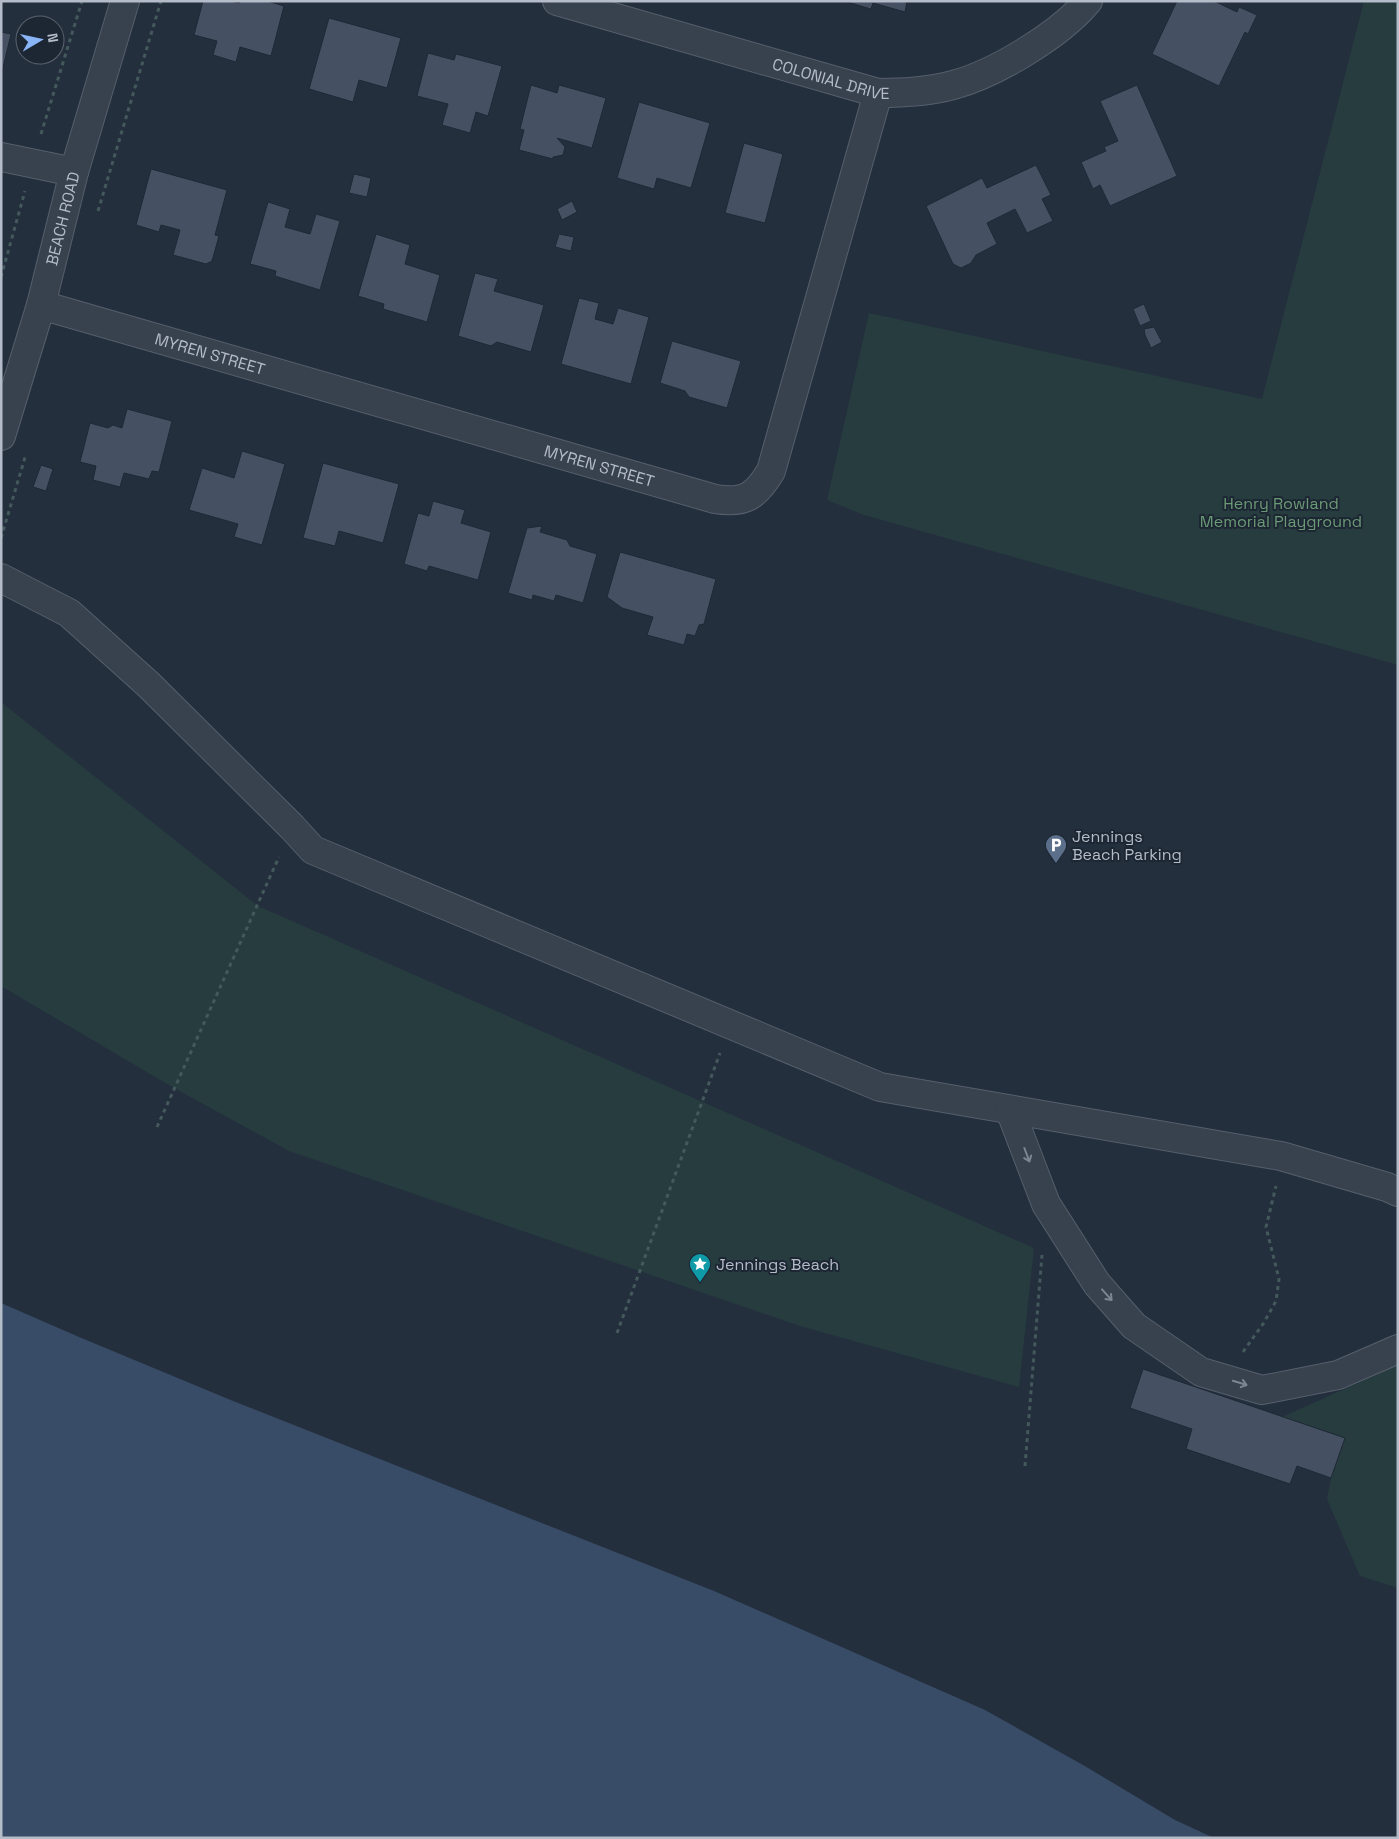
<svg xmlns="http://www.w3.org/2000/svg" width="1399" height="1839" viewBox="0 0 1399 1839" font-family="'Space Grotesk',sans-serif">
	<style>
		.green { fill: #263c3f }
		.water { fill: #394c67 }
		.building { fill: #455162; stroke: #1f2835 }
		.lines { fill: none; stroke-linecap: round; stroke-linejoin: round }
		.minor-casing { stroke: #565f6c; stroke-width: 30 }
		.path { stroke: #44595c; stroke-width: 3; stroke-dasharray: 4 4; stroke-linecap: butt }
		.minor { stroke: #38414e; stroke-width: 28 }
		.oneway { stroke: #7c8592 }
		.labels { text-anchor: middle; stroke-width: 4; stroke-linejoin: round; paint-order: stroke }
		.street-label { font-size: 16px; fill: #b4bcc9; stroke: #1d2633 }
		.park-label { font-size: 16px; fill: #6b9a76; stroke: #1d2633 }
		.poi-label { font-size: 16px; fill: #b4bcc9; stroke: #1d2633; text-anchor: start }
	</style>
	<rect width="100%" height="100%" fill="#242f3e"/>
	<g class="green">
		<path d="M1364,1H1398V665L864,515L827,500L869,313L1262,399Z"/>
		<path d="M1,702L258,906L1034,1248L1019,1387L800,1326L289,1151L167,1084L1,986Z"/>
		<path d="M1398,1365V1588L1360,1576L1327,1499L1331,1478L1345,1438L1282,1417Z"/>
	</g>
	<path class="water" d="M1,1303L79,1337L233,1401L714,1591L985,1710L1083,1765L1175,1820L1214,1838H1Z"/>
	<g class="building">
		<path d="M203,1H231L239,3L240,1H267L284,6L271,56L240,47L236,62L213,55L217,41L194,35Z"/>
		<path d="M844,1H907L905,12L873,3L871,9Z"/>
		<path d="M1177,1H1214L1237,12L1239,7L1257,15L1248,34L1245,32L1219,86L1152,54Z"/>
		<path d="M329,18L401,38L387,88L359,80L353,102L309,89Z"/>
		<path d="M1,32L11,34L2,72L1,71Z"/>
		<path d="M428,53L454,60L456,54L502,66L488,116L476,112L470,133L442,125L448,104L417,96Z"/>
		<path d="M531,85L557,93L559,85L606,98L592,148L557,138L565,147L563,155L553,157V159L519,150L524,130L520,129Z"/>
		<path d="M1137,85L1177,176L1110,206L1100,185L1093,189L1081,162L1106,151L1104,147L1118,141L1100,101Z"/>
		<path d="M639,102L710,123L691,188L657,178L654,189L617,178Z"/>
		<path d="M744,143L783,154L765,223L725,213Z"/>
		<path d="M1036,165L1051,195L1042,199L1053,221L1027,233L1015,209L987,223L997,244L976,255L971,263L961,268L953,264L926,206L982,178L987,188Z"/>
		<path d="M151,169L227,190L215,235L219,236L212,261L206,264L173,255L180,230L161,225L159,232L136,225Z"/>
		<path d="M354,174L371,178L367,197L349,193Z"/>
		<path d="M572,201L577,212L562,220L557,209Z"/>
		<path d="M268,202L290,209L285,227L310,234L316,214L340,221L320,290L275,276L276,271L250,264Z"/>
		<path d="M376,234L410,245L405,264L440,275L427,322L383,309L384,304L358,296Z"/>
		<path d="M559,234L574,237L571,251L555,247Z"/>
		<path d="M475,273L498,279L494,291L544,305L531,352L497,342L491,346L458,336Z"/>
		<path d="M579,298L599,303L595,319L613,324L618,308L649,317L631,384L561,364Z"/>
		<path d="M1144,304L1151,321L1140,326L1133,309Z"/>
		<path d="M1154,327L1162,342L1151,348L1145,335L1144,329Z"/>
		<path d="M672,341L741,361L727,408L689,397L685,391L660,383Z"/>
		<path d="M127,409L172,421L159,472L152,471L149,479L124,473L120,487L93,480L96,466L80,462L90,423L108,428L113,425L122,428Z"/>
		<path d="M242,451L285,464L262,545L234,537L238,524L189,510L202,468L234,478Z"/>
		<path d="M323,463L399,484L383,543L339,531L335,546L303,538Z"/>
		<path d="M41,465L53,469L46,491L33,487Z"/>
		<path d="M433,501L465,510L461,523L491,532L478,580L429,566L427,571L404,564L418,513L429,516Z"/>
		<path d="M542,526L540,532L567,540L570,546L597,554L583,603L556,595L554,601L533,595L532,600L508,593L527,528Z"/>
		<path d="M620,552L716,579L704,624L699,625L695,636L687,634L684,645L647,635L653,617L622,608L607,597Z"/>
		<path d="M1143,1369L1345,1438L1331,1478L1297,1466L1290,1484L1186,1449L1192,1429L1130,1408Z"/>
	</g>
	<g class="lines">
		<g class="minor-casing">
			<g id="minor">
				<path id="s1" d="M557,1L878,93C903,93 928,92 953,85C995,74 1061,34 1088,1"/>
				<path d="M1,157L74,172"/>
				<path id="s2" d="M41,305L715,499C745,504 756,496 771,471L878,93"/>
				<path id="s3" d="M1,436L41,305L74,172L125,1"/>
				<path d="M1,578L69,613L149,685L292,827L313,850L880,1087L1281,1156L1387,1187L1398,1192"/>
				<path d="M1010,1110L1046,1204L1097,1284L1134,1326L1201,1372L1262,1390L1338,1375L1398,1349"/>
			</g>
		</g>
		<g class="path">
			<path d="M41,134L82,1"/>
			<path d="M98,211L161,1"/>
			<path d="M1,277L25,191"/>
			<path d="M1,538L26,454"/>
			<path d="M157,1127L279,857"/>
			<path d="M617,1333L720,1053"/>
			<path d="M1243,1352L1263,1324L1276,1301L1279,1279L1266,1227L1276,1186"/>
			<path d="M1025,1466L1042,1255"/>
		</g>
		<use href="#minor" class="minor"/>
	</g>
	<defs><path id="oneway-shaft" d="M-6 0H5M1.5-3L5.5 0L1.5 3" fill="none" stroke-width="1.6" stroke-linecap="round" stroke-linejoin="round" transform="scale(1.25)"/></defs>
	<g class="oneway">
		<use href="#oneway-shaft" transform="translate(1027 1155) rotate(69)"/>
		<use href="#oneway-shaft" transform="translate(1107 1295) rotate(48)"/>
		<use href="#oneway-shaft" transform="translate(1240 1383) rotate(17)"/>
	</g>
	<defs>
		<g id="parking-pin" transform="scale(1.125)"><path d="M0 17L-7.5 6A9.5 9.5 0 1 1 7.5 6Z" fill="#5c6f8a" stroke="#1d2633"/><path d="M-3.5-5.5H1a3.5 3.5 0 0 1 0 7H-1V5.5H-3.5ZM-1-3.4V-.6H.8a1.4 1.4 0 0 0 0-2.8Z" fill="#fff"/></g>
		<g id="sight-pin" transform="scale(1.125)"><path d="M0 17L-7.5 6A9.5 9.5 0 1 1 7.5 6Z" fill="#0f9aa8" stroke="#1d2633"/><path d="M0-6L1.8-2.2L6-1.7L2.9 1.2L3.7 5.4L0 3.3L-3.7 5.4L-2.9 1.2L-6-1.7L-1.8-2.2Z" fill="#fff"/></g>
	</defs>
	<g fill-rule="evenodd">
		<use href="#parking-pin" x="1056" y="845"/>
		<use href="#sight-pin" x="700" y="1264"/>
	</g>
	<g class="labels">
		<g class="street-label">
			<text dy="6" stroke="none"><textPath href="#s1" startOffset="285">COLONIAL DRIVE</textPath></text>
			<text dy="6" stroke="none"><textPath href="#s3" startOffset="226">BEACH ROAD</textPath></text>
			<text dy="6" stroke="none"><textPath href="#s2" startOffset="176">MYREN STREET</textPath></text>
			<text dy="6" stroke="none"><textPath href="#s2" startOffset="581">MYREN STREET</textPath></text>
		</g>
		<g class="park-label">
			<text x="1281" y="509">Henry Rowland<tspan x="1281" dy="18">Memorial Playground</tspan></text>
		</g>
		<g class="poi-label">
			<text x="1072" y="842">Jennings<tspan x="1072" dy="18">Beach Parking</tspan></text>
			<text x="716" y="1270">Jennings Beach</text>
		</g>
	</g>
	<rect width="1399" height="1839" fill="none" stroke="#b4bcc9" stroke-width="5"/>
	<g transform="translate(40 40) rotate(81)"><circle r="24" fill="#1d2633" stroke="#59626f"/>
	<path d="M0-4L9 19L0 12L-9 19Z" fill="#8ab4f8"/>
	<text y="-8" font-size="14" font-weight="bold" text-anchor="middle" fill="#b4bcc9">N</text>
	</g>
</svg>
